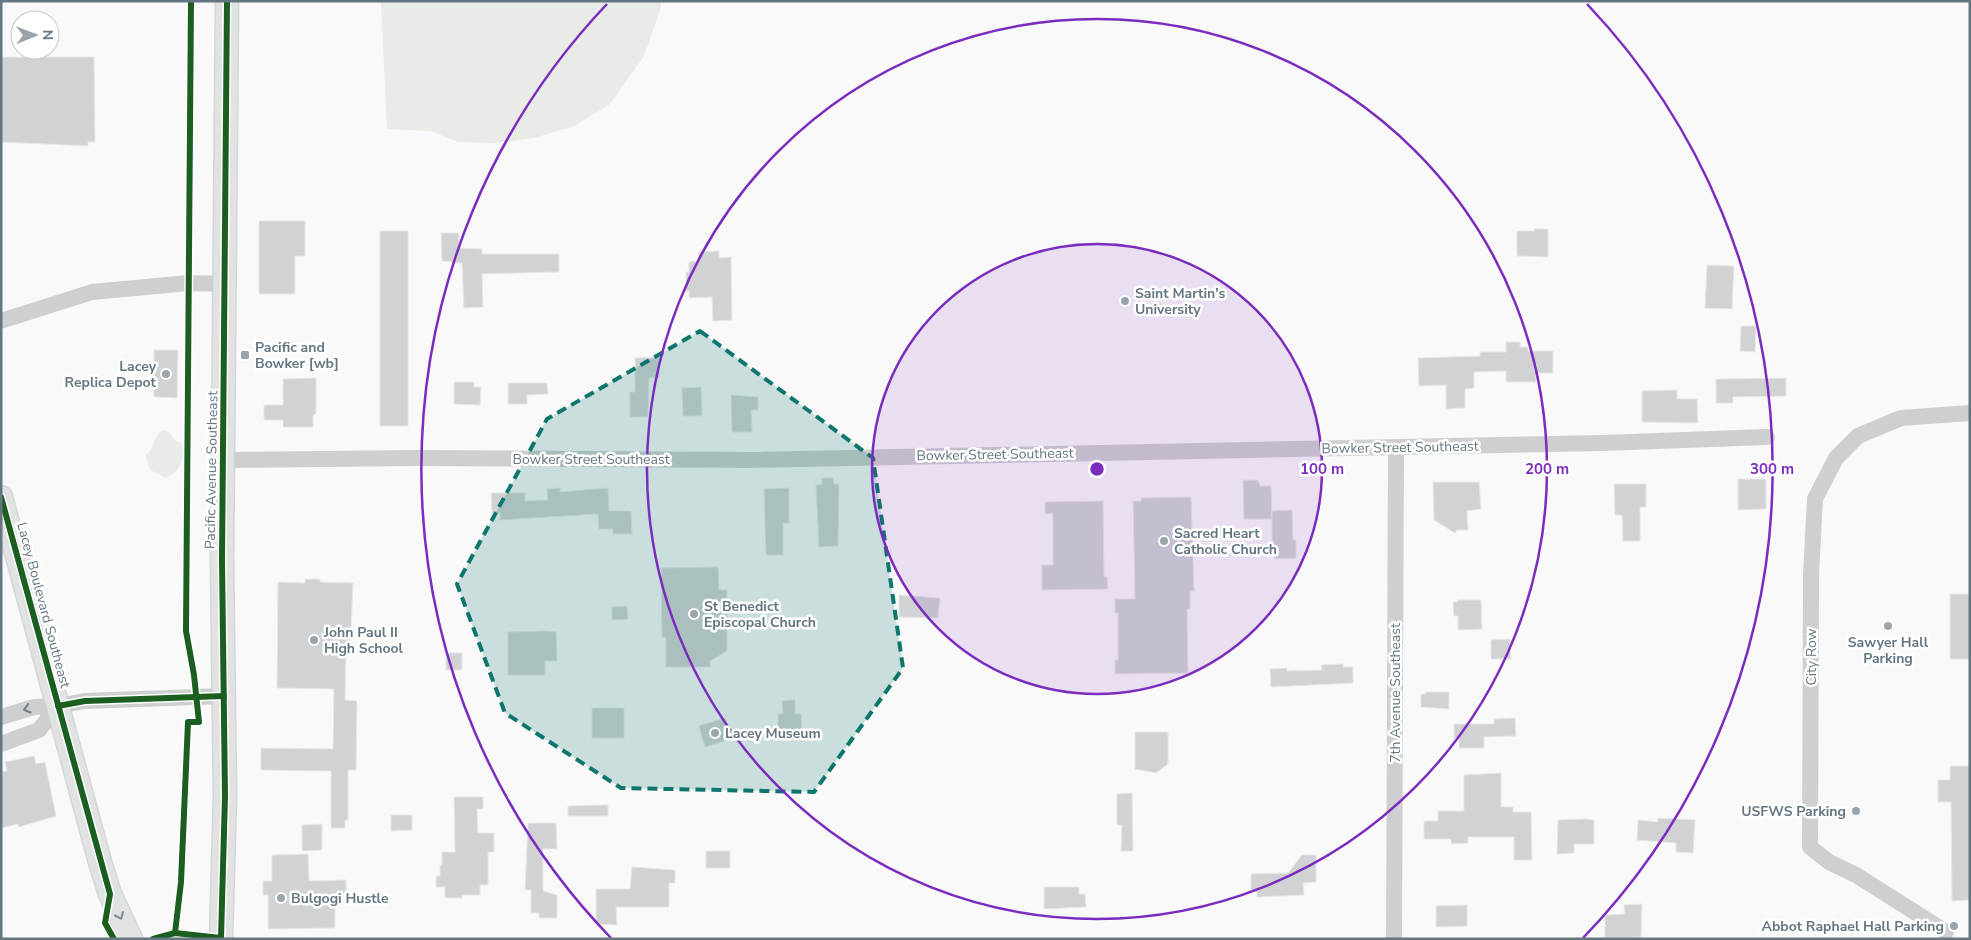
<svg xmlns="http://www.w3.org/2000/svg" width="1971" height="940" viewBox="0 0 1971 940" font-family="'Nunito Sans',sans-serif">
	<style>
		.green { fill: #e8ebe6 }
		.building { fill: #d0d2d3; stroke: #e8e8e8 }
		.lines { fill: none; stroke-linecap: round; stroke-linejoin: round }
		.secondary-casing { stroke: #d5d6d7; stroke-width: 25 }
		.street { stroke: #cecfd0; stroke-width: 16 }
		.secondary { stroke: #e1e2e2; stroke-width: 22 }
		.cycleway-casing { stroke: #fff; stroke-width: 9 }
		.cycleway { stroke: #1b5e20; stroke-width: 6 }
		.oneway { stroke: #707f8b }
		.oneway2 { stroke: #7e8c96 }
		.marked { fill: #0f766e; fill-opacity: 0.2; stroke: #0f766e; stroke-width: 4; stroke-dasharray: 10 6; stroke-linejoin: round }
		.ring { fill: none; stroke: #7b2cbf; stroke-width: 2.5 }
		.poi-dot { fill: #99a4ac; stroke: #fff; stroke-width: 2 }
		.labels { text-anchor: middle; stroke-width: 5; stroke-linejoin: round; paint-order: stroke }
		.poi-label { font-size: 14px; font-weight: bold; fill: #657683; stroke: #fff; text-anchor: start }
		.street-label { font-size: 14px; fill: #657683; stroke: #fff }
		.centre { fill: #7b2cbf; stroke: #fff; stroke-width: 2.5 }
		.ring-label { font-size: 15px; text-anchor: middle; font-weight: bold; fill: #7b2cbf; stroke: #fff; stroke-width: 5; stroke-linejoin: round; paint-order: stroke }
	</style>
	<rect width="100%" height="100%" fill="#f9f9f9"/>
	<g class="green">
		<path d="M381,1H661V7L644,56L609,105L574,126L534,138L493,143L458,142L431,131L387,129Z"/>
		<path d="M163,430L169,432L176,441L181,443C185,458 181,471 166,478L150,470L145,455C156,449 152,436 163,430Z"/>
	</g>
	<g class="building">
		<path d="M1,57H94L95,142H88V146L1,142Z"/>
		<path d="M259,221H305V256H295V294H259Z"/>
		<path d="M1534,229H1548V257L1517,256V231H1534Z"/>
		<rect x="380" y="231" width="28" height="195"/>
		<path d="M441,233H459V248L482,249V254H559V272L482,274L483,307L464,308L462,263L442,261Z"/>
		<path d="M719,251V258L731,257L732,320L713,321L712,297L689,298V291H686V272H689V262L699,261V252Z"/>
		<path d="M1707,265L1734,266L1732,309L1705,308Z"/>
		<path d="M1741,326H1756L1755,352L1740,351Z"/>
		<path d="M1506,342H1520V347H1528V351H1553V373H1536V382H1506V371L1474,372V388L1465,389V408L1446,409V385L1419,386L1418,358L1480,356V352H1506Z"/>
		<path d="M154,350H178L177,398L154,397Z"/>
		<path d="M659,357V378H649L648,417H630V392H635V358Z"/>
		<path d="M316,378V413L313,416V427H283V420H264V405H283V379Z"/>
		<path d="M1786,378V396L1733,397V403H1716V379Z"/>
		<path d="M454,382H474V387H481L480,405L454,404Z"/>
		<path d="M508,383H547L548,394L527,395V404H508Z"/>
		<path d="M701,387L702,416H683L682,388Z"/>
		<path d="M1677,390V399H1697L1698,423L1642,422V391Z"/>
		<path d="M731,395L758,397V410H751L752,432H732Z"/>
		<path d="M822,478H833L834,484H839L838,546L819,547L816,485L822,484Z"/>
		<path d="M1738,479H1766V509L1738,510Z"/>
		<path d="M1243,480H1258L1260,486H1271L1272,519H1244Z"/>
		<path d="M1433,482H1479L1481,509L1467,511L1468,530H1457L1455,533L1434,520Z"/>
		<path d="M1614,484H1646V507H1640V541H1623L1622,515H1615Z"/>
		<path d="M560,488V492L608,488L609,511H631L632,534H613V529H599L598,514L500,520V513H492L491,493H525V501L548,500L547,489Z"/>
		<path d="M789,488V523H783V555H766L764,489Z"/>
		<path d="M1191,497L1194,591H1190V609H1187L1188,673L1115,674V660H1118V613H1115V599H1135L1133,501H1141V498Z"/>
		<path d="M1103,501L1104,577H1107L1108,589L1042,590V565H1053V513L1045,514V502Z"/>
		<path d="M1292,510L1293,540H1296V558L1275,559V552H1272V511Z"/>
		<path d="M718,567L719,590H727V651L710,661V667H666V637H662L661,568Z"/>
		<path d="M305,579H320V582L353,583L350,653H346L345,700L357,701L356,770H348V820H345V828H331V771L261,770V748L333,749L334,689L277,688L278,582L305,583Z"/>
		<rect x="1950" y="594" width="20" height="65"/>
		<path d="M899,595L940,598L938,618L899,617Z"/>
		<path d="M1458,600H1481L1482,629L1458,630V616H1454L1453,602H1458Z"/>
		<path d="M627,606L628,619L612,620V607Z"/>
		<path d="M544,631L556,632L557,661H545V675H508V632Z"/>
		<path d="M1510,639L1511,659H1491V640Z"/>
		<rect x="446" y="653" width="16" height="17"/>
		<path d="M1343,664V667H1353V683L1271,687L1270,669L1287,668V671L1322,670L1321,665Z"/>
		<path d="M1426,692H1449V709L1421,707V694H1425Z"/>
		<path d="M795,700V714H801L802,739H778V714H783L782,701Z"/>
		<rect x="592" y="708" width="32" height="30"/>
		<path d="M725,718L732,739L705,747L699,726Z"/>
		<path d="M1515,718L1516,736L1484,737V748H1459V738H1454V724H1494V719Z"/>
		<path d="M1135,732H1168V764L1156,773L1135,769Z"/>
		<path d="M34,756L36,764L45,762L56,816L19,827L18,824L1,828V772L7,771L5,762Z"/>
		<path d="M1950,766H1970V900L1952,901L1951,802H1938V780H1950Z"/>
		<path d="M1501,773V807H1513V812H1531L1532,860H1514V837H1468V843L1451,844V839H1424V821H1438V811H1464V775Z"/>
		<path d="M1132,793L1133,851H1121L1122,825H1117V794Z"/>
		<path d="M454,797H483V809H477L478,833H494V852H488V885H480V895H462V898H445V887H436V876H440V865H442V852H455Z"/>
		<path d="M608,805V816H568V806Z"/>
		<path d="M391,815H412V830L391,831Z"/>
		<path d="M1658,818L1695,820L1693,853L1676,852V843L1637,840L1638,820L1658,822Z"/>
		<path d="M1585,819L1594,820V844H1574V853L1557,854L1558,820Z"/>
		<path d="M528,823H556L557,849H543V891L557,895V918H539V913H531V890H525Z"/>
		<path d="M322,824V850L302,851V825Z"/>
		<rect x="706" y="851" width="24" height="17"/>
		<path d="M308,854L309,881L346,880V894H335V928L268,929V895H263V881H272V855Z"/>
		<path d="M1302,855H1316V882L1303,883L1304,895L1257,897V892H1251V874L1288,873Z"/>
		<path d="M632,867L675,870V883H669V907H616L617,925L596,924V889H630Z"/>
		<path d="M1044,887H1079V894H1085L1086,907L1044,909Z"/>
		<path d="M1642,904L1641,937L1605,938V915L1625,914L1624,905Z"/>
		<path d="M1467,905V926L1436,927V906Z"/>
	</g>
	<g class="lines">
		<g class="secondary-casing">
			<g id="secondary">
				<path d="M1,497L100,862L110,894L131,939"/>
				<path d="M221,939L225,796L222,560L227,1"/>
			</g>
		</g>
		<g class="street">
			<path d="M1,321L92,292L189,283L225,284"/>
			<path d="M223,460L416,458L748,460L1602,443L1767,437"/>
			<path d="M58,706L85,701L224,696"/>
			<path d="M1,717L34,707L58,706L39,730L1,744"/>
			<path d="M1946,932L1856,875L1829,862L1810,847L1811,575L1815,499L1836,458L1858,436L1901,418L1970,413"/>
			<path d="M1394,939L1396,447"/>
		</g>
		<use href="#secondary" class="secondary"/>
		<g class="cycleway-casing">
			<g id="cycleway">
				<path d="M1,497L110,894L105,923L114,939"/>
				<path d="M58,706L85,701L224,696"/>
				<path d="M175,933L181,882L188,722H199L194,675L186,631L191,1"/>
				<path d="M153,939L175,933L221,938L225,796L222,560L227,1"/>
			</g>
		</g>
		<use href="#cycleway" class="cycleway"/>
	</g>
	<defs><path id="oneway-chevron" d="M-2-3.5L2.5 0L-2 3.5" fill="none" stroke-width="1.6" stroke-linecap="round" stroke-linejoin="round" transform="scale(1.25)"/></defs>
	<use class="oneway" href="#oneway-chevron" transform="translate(27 709) rotate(163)"/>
	<use class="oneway2" href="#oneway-chevron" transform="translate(120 916) rotate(66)"/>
	<path class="marked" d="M700,331L873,458L903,668L814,792L621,788L505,713L457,584L547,419Z"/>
	<circle cx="1097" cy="469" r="225" fill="#7b2cbf" fill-opacity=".12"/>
	<g class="ring">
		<circle cx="1097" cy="469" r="225"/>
		<circle cx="1097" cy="469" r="450"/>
		<path d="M611 938A675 675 0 0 1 607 4M1587 4A675 675 0 0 1 1583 938"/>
	</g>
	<g class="poi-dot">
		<circle cx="1125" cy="301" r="5"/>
		<rect x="240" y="350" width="10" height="10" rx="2.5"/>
		<circle cx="166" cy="374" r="5"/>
		<circle cx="1164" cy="541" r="5"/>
		<circle cx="694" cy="614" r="5"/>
		<circle cx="1888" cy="626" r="5"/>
		<circle cx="314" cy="640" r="5"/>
		<circle cx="715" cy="733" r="5"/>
		<circle cx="1856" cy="811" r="5"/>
		<circle cx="281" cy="898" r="5"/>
		<circle cx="1954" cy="926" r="5"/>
	</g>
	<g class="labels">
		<g class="poi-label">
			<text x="1135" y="298">Saint Martin's<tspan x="1135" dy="16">University</tspan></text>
			<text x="255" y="352">Pacific and<tspan x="255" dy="16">Bowker [wb]</tspan></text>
			<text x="156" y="371" text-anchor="end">Lacey<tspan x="156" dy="16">Replica Depot</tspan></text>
			<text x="1174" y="538">Sacred Heart<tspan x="1174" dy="16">Catholic Church</tspan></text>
			<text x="704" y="611">St Benedict<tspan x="704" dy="16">Episcopal Church</tspan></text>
			<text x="324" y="637">John Paul II<tspan x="324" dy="16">High School</tspan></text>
			<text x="1888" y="647" text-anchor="middle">Sawyer Hall<tspan x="1888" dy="16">Parking</tspan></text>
			<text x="725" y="738">Lacey Museum</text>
			<text x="1846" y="816" text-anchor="end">USFWS Parking</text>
			<text x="291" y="903">Bulgogi Hustle</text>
			<text x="1944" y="931" text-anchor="end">Abbot Raphael Hall Parking</text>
		</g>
		<g class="street-label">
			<text transform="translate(1400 447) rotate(-1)" y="5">Bowker Street Southeast</text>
			<text transform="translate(995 454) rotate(-1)" y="5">Bowker Street Southeast</text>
			<text x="591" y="464">Bowker Street Southeast</text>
			<text transform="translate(211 470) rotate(-89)" y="5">Pacific Avenue Southeast</text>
			<text transform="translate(44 605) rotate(75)" y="5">Lacey Boulevard Southeast</text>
			<text transform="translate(1811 657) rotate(-90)" y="5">City Row</text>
			<text transform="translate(1395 693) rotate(-90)" y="5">7th Avenue Southeast</text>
		</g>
	</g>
	<circle cx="1097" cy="469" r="8" class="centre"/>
	<g class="ring-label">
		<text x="1322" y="474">100 m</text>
		<text x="1547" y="474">200 m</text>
		<text x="1772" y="474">300 m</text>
	</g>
	<rect width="1971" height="940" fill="none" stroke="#657683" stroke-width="5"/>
	<g transform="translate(35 35) rotate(89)"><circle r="24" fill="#ffffff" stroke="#c1c8cd"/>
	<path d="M0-4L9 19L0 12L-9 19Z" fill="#99a4ac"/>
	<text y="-8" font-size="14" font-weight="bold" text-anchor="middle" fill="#657683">N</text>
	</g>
</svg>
